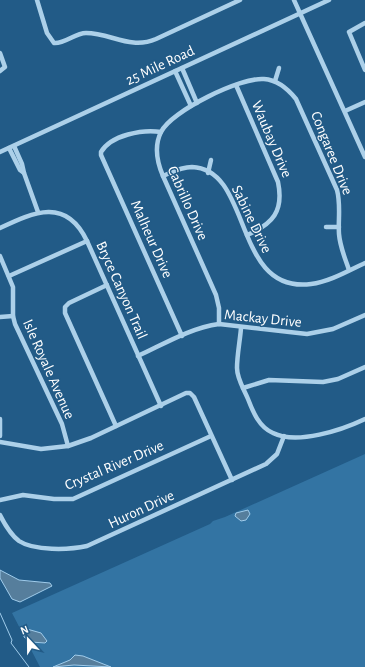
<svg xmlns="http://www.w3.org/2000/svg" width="365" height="667" viewBox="0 0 365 667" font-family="'Alegreya Sans',sans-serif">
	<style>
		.green { fill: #3374a3 }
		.water { fill: #567e9c; stroke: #a0cceb }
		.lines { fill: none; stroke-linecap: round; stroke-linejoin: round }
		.stream { stroke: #a0cceb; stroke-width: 1 }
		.minor { stroke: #acd0e9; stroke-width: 4.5 }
		.labels { text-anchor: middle; stroke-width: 3; stroke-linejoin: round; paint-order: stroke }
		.street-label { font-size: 15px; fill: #fff; stroke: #225b87 }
	</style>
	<rect width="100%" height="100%" fill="#225b87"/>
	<path class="green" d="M365,454V667H40L12,613L210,524L213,521L225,517Z"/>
	<g class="water">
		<path d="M248,510L250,514L246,520L241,521L235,516L236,513Z"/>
		<path d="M0,570L19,580L50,583L52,586L20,602L12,599L0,578Z"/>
		<path d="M27,629L41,633L47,641L45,643L31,642L24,637V631Z"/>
		<path d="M75,655L83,656L111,667L74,665L53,667L70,660Z"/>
	</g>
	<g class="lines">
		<path class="stream" d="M0,613L12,640L11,643L29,667"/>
		<g class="minor">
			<path d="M37,0L47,33L54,43C65,44 75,33 86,33C111,33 130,50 156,39L240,0"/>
			<path d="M294,0L365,157"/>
			<path d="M365,23L349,32L365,70"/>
			<path d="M0,53L5,67L0,71"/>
			<path d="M182,68L197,103"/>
			<path d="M175,71L191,106"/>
			<path d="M275,81L279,68"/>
			<path d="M236,85L278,182C284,211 273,224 247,235"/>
			<path d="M345,111L365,102"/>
			<path d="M161,132C143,129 111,135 101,152V155L182,336"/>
			<path d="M14,146L22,164L24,173L38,212"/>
			<path d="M9,148L20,170L24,173"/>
			<path d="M0,152L329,0"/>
			<path d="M208,173L211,160"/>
			<path d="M163,176C172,172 181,167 192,167C253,169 232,294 311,284C329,282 348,271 365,263"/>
			<path d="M326,227H339"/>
			<path d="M0,228C34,212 66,197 87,241L161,406"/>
			<path d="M0,256L13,287V316L15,324L62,424L68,446"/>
			<path d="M9,276L87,241"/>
			<path d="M107,285L69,303L65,307V313L116,426"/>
			<path d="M0,317L13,316"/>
			<path d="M219,324V308L216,295L163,176C157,162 154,146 161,132C171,111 241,77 264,79C278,80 288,89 296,99L337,190C341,205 338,219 339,234C340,247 345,258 349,270"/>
			<path d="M241,328C240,341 237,355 237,368C237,379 244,389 248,399C253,412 259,427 273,433C297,445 342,430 365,419"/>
			<path d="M138,356C164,344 190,328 219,324L307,334L333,329L365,315"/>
			<path d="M243,388L269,380L323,382L338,379L365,367"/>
			<path d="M0,419V436"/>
			<path d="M0,442L41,449L68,446L91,438L186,393H190L194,397L232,480"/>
			<path d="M0,500L23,495L54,499H73L211,436"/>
			<path d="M0,515C5,525 10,534 19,541C34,551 69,550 87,546L266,464L277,454L284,436"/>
		</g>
	</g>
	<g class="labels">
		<g class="street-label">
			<text transform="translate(160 65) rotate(-25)" y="5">25 Mile Road</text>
			<text transform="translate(272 139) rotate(67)" y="5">Waubay Drive</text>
			<text transform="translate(332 153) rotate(68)" y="5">Congaree Drive</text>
			<text transform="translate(188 203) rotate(66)" y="5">Cabrillo Drive</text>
			<text transform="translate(252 219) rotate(64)" y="5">Sabine Drive</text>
			<text transform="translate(152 239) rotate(66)" y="5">Malheur Drive</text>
			<text transform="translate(122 290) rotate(66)" y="5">Bryce Canyon Trail</text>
			<text transform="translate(263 318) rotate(6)" y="5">Mackay Drive</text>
			<text transform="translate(49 369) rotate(66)" y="5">Isle Royale Avenue</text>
			<text transform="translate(114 465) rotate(-23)" y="5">Crystal River Drive</text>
			<text transform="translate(141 509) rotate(-25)" y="5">Huron Drive</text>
		</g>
	</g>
	<g transform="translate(28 639) rotate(338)" stroke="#225b87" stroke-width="3" paint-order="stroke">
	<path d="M0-3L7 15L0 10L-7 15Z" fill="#ffffff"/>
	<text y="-6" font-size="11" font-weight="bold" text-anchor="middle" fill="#ffffff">N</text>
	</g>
</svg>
